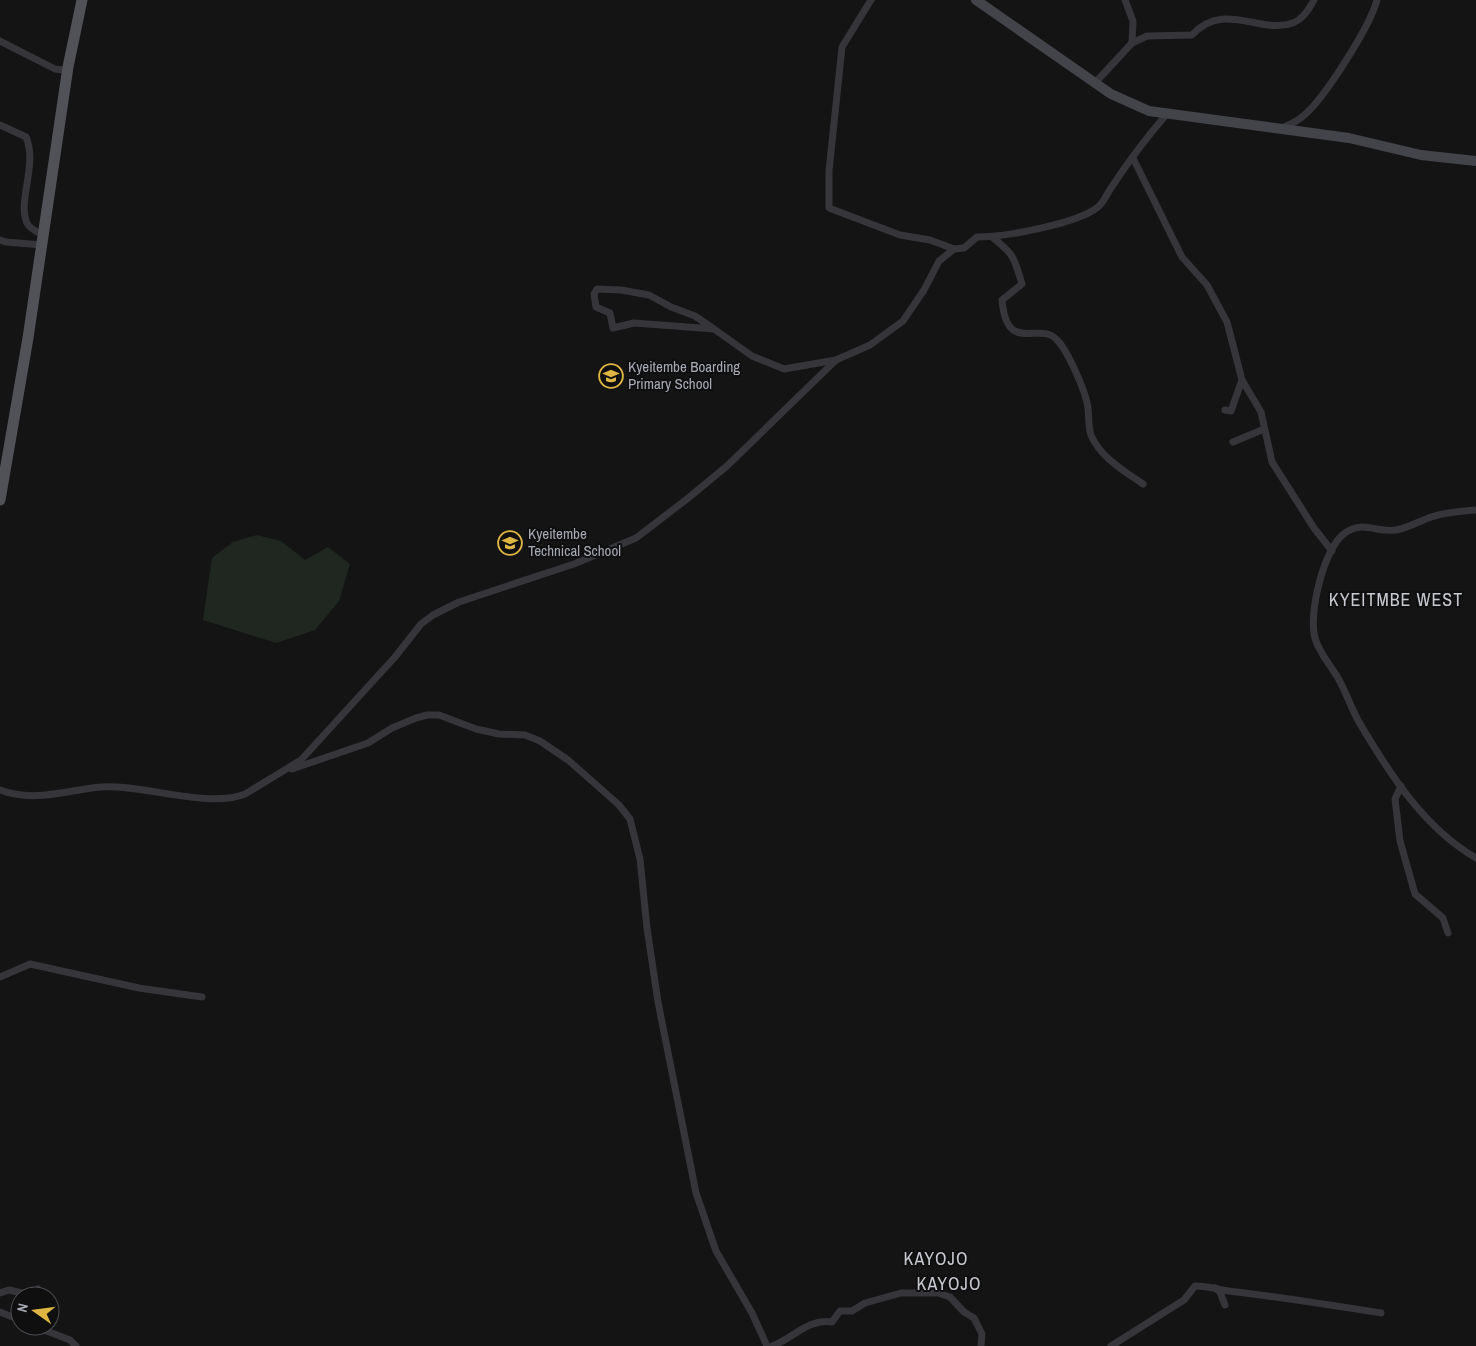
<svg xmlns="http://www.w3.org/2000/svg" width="1476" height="1346" viewBox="0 0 1476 1346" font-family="'Archivo Narrow',sans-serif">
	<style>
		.green { fill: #202721 }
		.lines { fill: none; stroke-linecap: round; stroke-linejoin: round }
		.street { stroke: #35353a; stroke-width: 7 }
		.secondary { stroke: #434449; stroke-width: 10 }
		.primary { stroke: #515258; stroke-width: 11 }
		.labels { text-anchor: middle; stroke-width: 4; stroke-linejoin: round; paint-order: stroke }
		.poi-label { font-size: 15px; fill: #a7aab4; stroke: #0f0f10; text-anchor: start }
		.quarter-label { font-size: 18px; letter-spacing: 1px; fill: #c7c9d0; stroke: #0f0f10 }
	</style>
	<rect width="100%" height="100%" fill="#141415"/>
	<path class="green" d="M257,535L281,541L305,560L328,547L350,564L339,601L315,630L276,643L203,620L212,558L233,542Z"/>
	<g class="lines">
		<g class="street">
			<path d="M871,0L842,47L829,171V208L900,235L930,240L954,249"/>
			<path d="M0,41L55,69L64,70L68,67"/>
			<path d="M1132,43L1147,36L1192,35C1224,0 1260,35 1293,23C1303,19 1309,9 1314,0"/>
			<path d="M1094,84L1132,43L1133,21L1125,0"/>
			<path d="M0,125L26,137C38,165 17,201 27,223C30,229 37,232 43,235L44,233"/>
			<path d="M1282,128C1289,125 1296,122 1302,117C1324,100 1370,26 1377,0"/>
			<path d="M1133,158L1182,257L1207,285L1227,322L1242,380L1261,412L1272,462L1314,528L1332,551"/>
			<path d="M992,237C1015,255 1014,258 1022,284L1002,300C1007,356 1039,320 1057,340C1068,351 1086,392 1088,408C1089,416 1088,427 1091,435C1100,457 1124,471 1143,484"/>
			<path d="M0,240L6,242L42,245"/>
			<path d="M714,329L695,316L671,307L649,295L621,290L597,289L594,294L596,307L610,313L613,328L634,323L714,329L752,356L784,369L836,360"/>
			<path d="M1225,410L1231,411L1242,380"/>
			<path d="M1233,442L1264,429"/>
			<path d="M1476,510C1461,511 1446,512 1431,517C1420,521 1408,528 1396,530C1377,533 1362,520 1345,533C1324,547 1308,614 1315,638C1319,653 1330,664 1338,678C1346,692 1351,708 1359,722C1389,773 1424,828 1476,858"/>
			<path d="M292,769L368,743L392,728L416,718L427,715H439L476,729L499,734L525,735L540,741L568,760L619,805L630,819L640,859L647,928L658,1002L696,1193L716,1251L752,1313L767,1346"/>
			<path d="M1401,786L1395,799L1400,841L1415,894L1443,918L1448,933"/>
			<path d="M0,790C35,803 66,790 101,787C143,784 208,809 245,794L301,760L395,657L421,624L433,615L459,602L574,564L636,538L687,499L727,466L836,360L870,345L903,321L924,290L939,261L954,249L964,248L977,237C1004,237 1077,224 1098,207C1104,202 1107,194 1111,188C1128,162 1146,138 1166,115"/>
			<path d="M0,977L30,964L139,988L202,997"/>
			<path d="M1215,1288L1220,1292L1225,1305"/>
			<path d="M0,1293L9,1290L31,1295L38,1289"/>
			<path d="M0,1312L20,1320"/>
			<path d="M34,1326L70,1340L76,1346"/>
			<path d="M772,1346C792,1339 809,1318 832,1322L840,1311H852L865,1303L901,1293H938L950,1297L964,1312L974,1318L982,1334L981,1346"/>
			<path d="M1111,1346L1184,1300L1195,1286C1207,1286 1217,1289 1229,1291C1280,1297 1330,1305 1381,1313"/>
		</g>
		<path class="secondary" d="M976,0L1111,94L1149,111L1349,138L1421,155L1476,161"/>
		<path class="primary" d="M0,500L28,338L68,67L82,0"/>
	</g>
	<defs>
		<g id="school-ring" transform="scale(1.25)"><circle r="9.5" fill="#0f0f10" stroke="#deb542" stroke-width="1.5"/><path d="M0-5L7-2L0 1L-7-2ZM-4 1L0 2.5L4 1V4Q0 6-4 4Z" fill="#deb542"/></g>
	</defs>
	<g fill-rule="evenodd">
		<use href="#school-ring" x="611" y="376"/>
		<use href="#school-ring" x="510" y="543"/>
	</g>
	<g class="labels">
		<g class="poi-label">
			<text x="628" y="372">Kyeitembe Boarding<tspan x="628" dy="17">Primary School</tspan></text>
			<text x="528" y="539">Kyeitembe<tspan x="528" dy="17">Technical School</tspan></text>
		</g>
		<g class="quarter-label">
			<text x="1396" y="606">KYEITMBE WEST</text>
			<text x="936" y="1265">KAYOJO</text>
			<text x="949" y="1290">KAYOJO</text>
		</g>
	</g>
	<g transform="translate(35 1311) rotate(284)"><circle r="24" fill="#0f0f10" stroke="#4c4d52"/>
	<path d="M0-4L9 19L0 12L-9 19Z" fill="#deb542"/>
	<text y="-8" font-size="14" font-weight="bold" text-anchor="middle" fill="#a7aab4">N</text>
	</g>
</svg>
